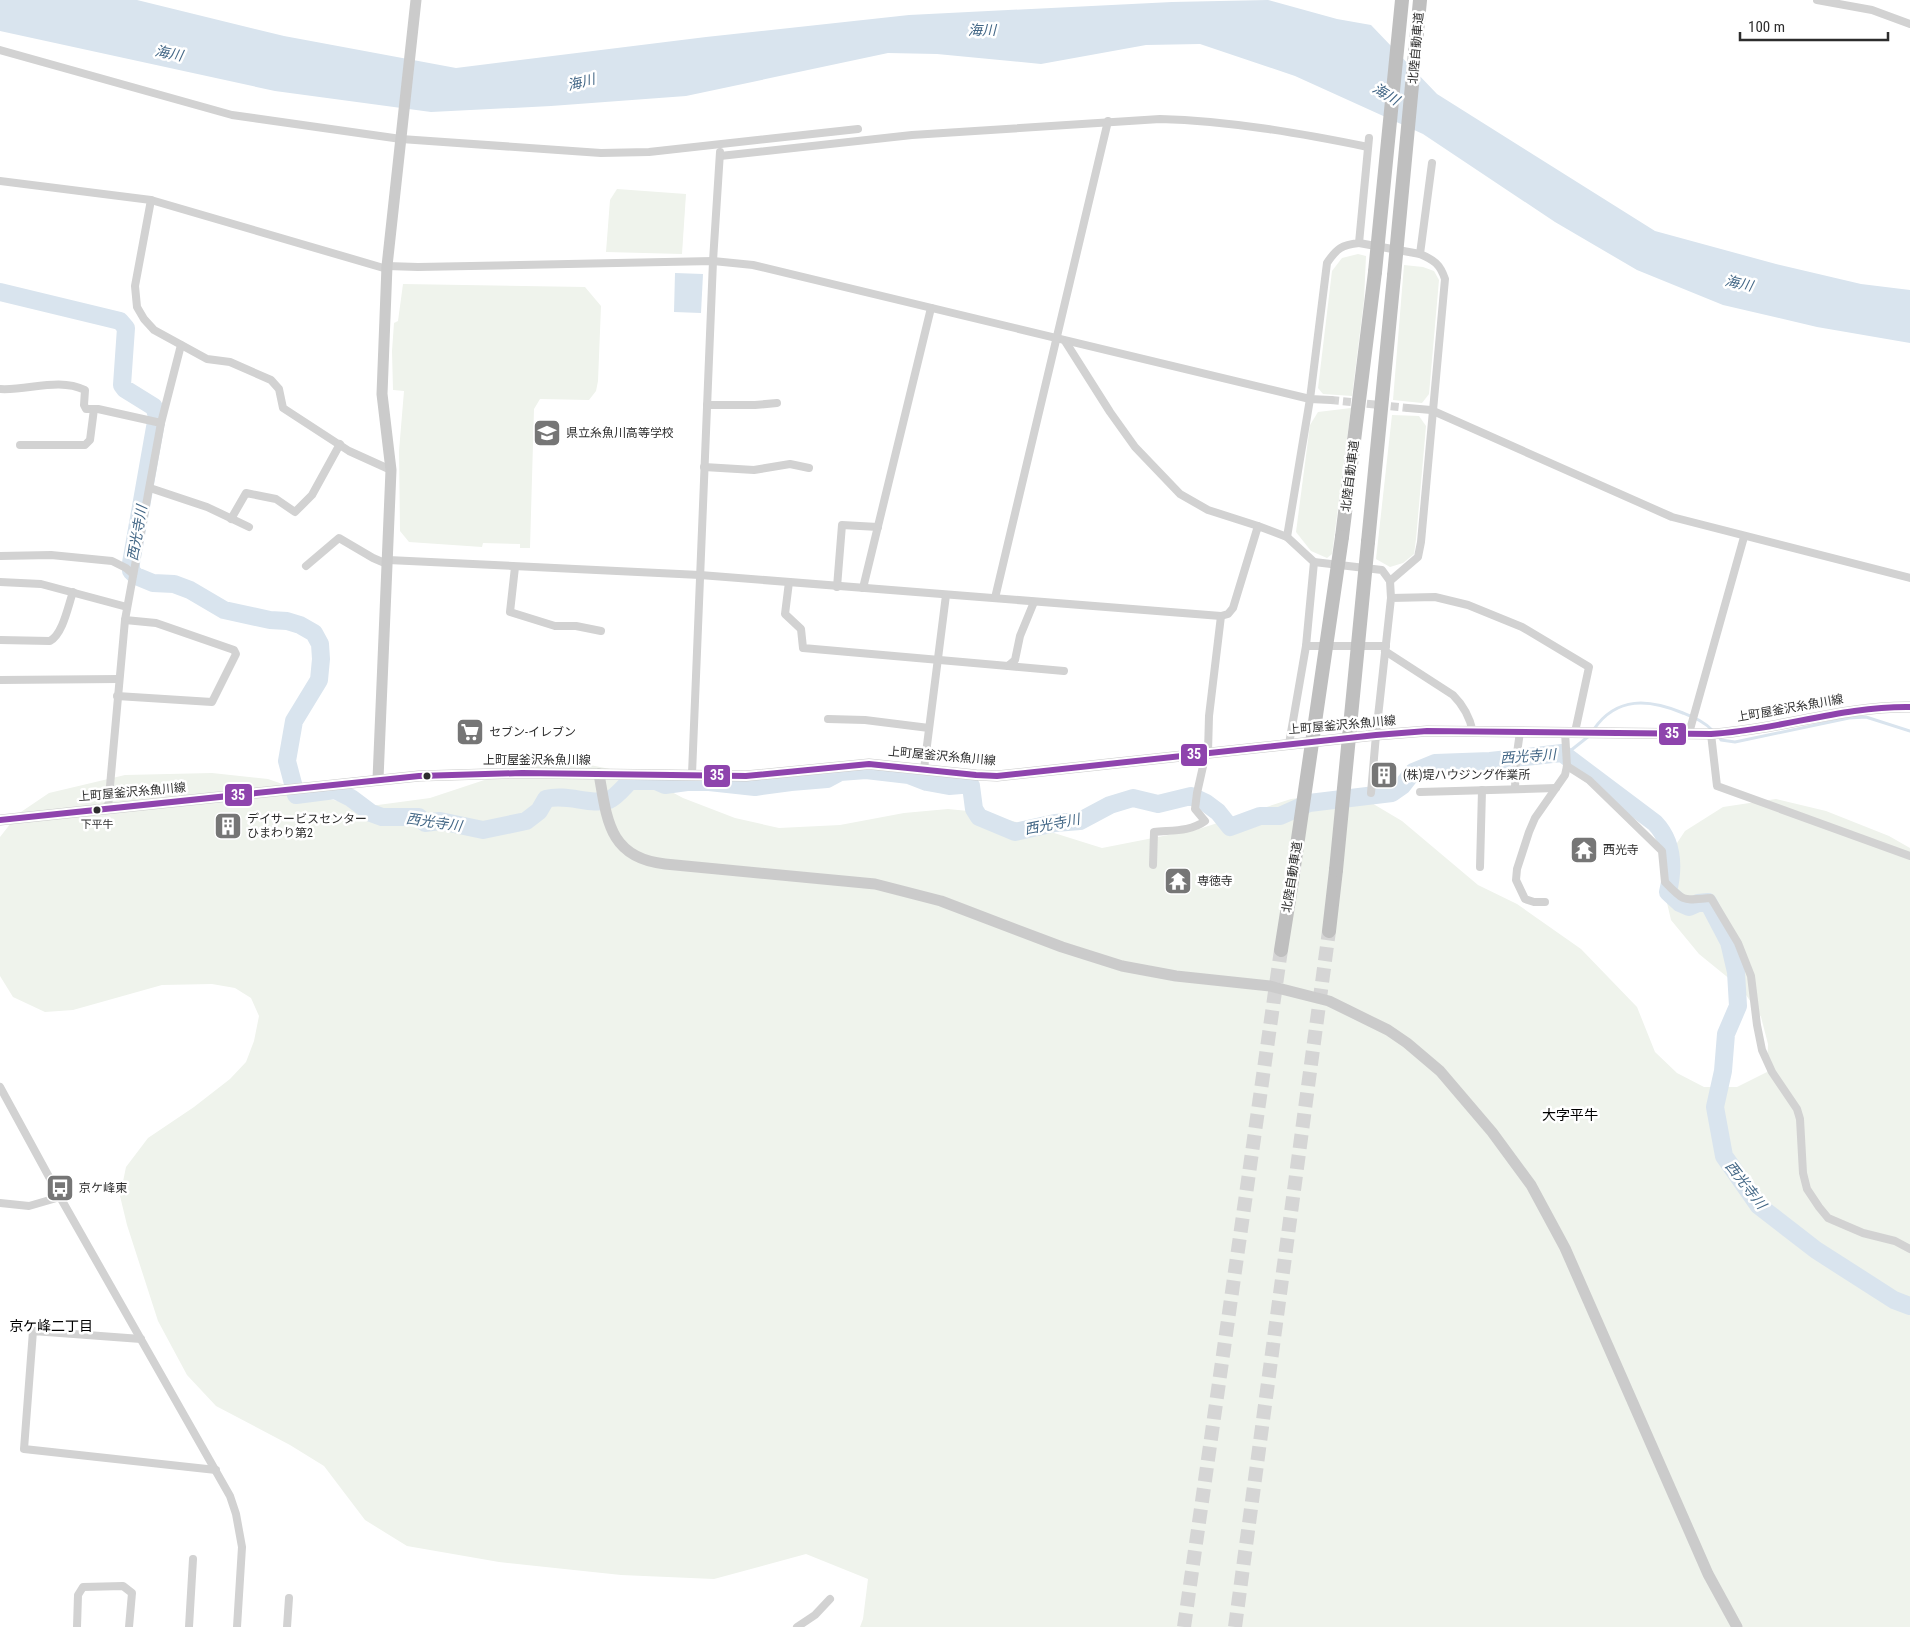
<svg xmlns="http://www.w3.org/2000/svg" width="1910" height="1627" viewBox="0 0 1910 1627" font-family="'Roboto Condensed','Noto Sans JP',sans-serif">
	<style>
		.green { fill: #eff3ec }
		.water { fill: #d9e4ee }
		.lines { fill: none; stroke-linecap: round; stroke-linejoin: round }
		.stream { stroke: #d9e4ee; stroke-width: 3 }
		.river { stroke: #d9e4ee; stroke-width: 18 }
		.street-tunnel { stroke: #d5d5d5; stroke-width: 8; stroke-dasharray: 8 4; stroke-linecap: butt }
		.highway-tunnel { stroke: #d5d5d5; stroke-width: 14; stroke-dasharray: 14 7; stroke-linecap: butt }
		.street { stroke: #d2d2d2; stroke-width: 8 }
		.secondary { stroke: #cbcbcb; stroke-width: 11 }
		.highway { stroke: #bfbfbf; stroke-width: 14 }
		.highway-bridge { stroke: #bfbfbf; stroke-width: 14 }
		.bus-1-casing { stroke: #fff; stroke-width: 10 }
		.bus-1 { stroke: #8e44ad; stroke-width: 6 }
		.bus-dot { fill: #2d2d2d; stroke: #fff; stroke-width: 2 }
		.labels { text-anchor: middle; stroke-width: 5; stroke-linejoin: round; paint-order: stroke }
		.bus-label { font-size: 11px; fill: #2d2d2d; stroke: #fff }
		.street-label { font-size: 12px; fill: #2d2d2d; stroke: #fff }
		.poi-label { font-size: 12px; fill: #2d2d2d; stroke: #fff; text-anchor: start }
		.water-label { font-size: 14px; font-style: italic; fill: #436786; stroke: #fff }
		.neighbourhood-label { font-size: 14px; fill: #000; stroke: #fff }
		.line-badge { stroke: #fff; stroke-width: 2 }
		.badge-label { font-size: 14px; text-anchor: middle; font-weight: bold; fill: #fff }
	</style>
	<rect width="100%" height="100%" fill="#fff"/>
	<g class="green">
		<path d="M617,189L686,194L682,254L606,252L610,200Z"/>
		<path d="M1358,254L1366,256L1364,300L1352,396L1323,394L1318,388L1332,271L1342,258Z"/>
		<path d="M1404,265L1423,267L1434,271L1439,280L1429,394L1422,403L1393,400Z"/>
		<path d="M403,284L585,287L601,306L598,381L596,391L589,400L540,399L534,409L530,548H520V544L483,543L482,547L409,542L400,531L399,451L404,391L393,390L392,351L394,323L398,321Z"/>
		<path d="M1351,408L1332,554L1327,558L1311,551L1296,532L1310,425L1318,412Z"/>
		<path d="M1392,415L1419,416L1426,426L1416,539L1414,554L1403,563L1390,567L1376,559Z"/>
		<path d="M539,762H575L640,775L683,798L735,818L779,828L840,825L904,813L948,809L978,812L1035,827L1102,848L1199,829L1291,799L1333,794L1370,802L1402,821L1478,885L1517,904L1581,949L1637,1007L1655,1052L1677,1073L1704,1087H1737L1767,1072L1768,1044L1761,1017L1742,989L1699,954L1671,920L1664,890L1667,858L1685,831L1723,807L1776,799L1826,811L1889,836L1910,848V1627H860L863,1619L868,1579L806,1554L714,1579L621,1575L499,1562L407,1546L365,1520L324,1466L290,1445L216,1406L187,1375L158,1321L127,1225L120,1196L126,1167L148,1138L194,1107L230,1079L246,1062L254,1041L259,1016L251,998L235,988L212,984L162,985L73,1010L45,1012L13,997L0,976V837L18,814L49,793L125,775L212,773L268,779L317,796L363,807L430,798Z"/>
	</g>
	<g class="water">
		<path d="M0,0H137L284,36L456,68L706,37L909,15L1172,2L1268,0L1337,19L1371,25L1437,94L1655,231L1776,264L1861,284L1910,290V343L1817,327L1723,305L1637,270L1555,222L1423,134L1295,76L1200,44L1146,45L1041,64L937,54L888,53L686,96L551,106L431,112L275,91L0,31Z"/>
		<path d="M675,273L703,274L701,313L674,312Z"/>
	</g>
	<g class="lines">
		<g class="stream">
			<path d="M1594,729C1617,696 1649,699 1683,713C1695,718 1705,722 1713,731"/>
			<path d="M1719,737L1721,740L1735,742L1849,718L1866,717L1910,731"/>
			<path d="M1562,753L1570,751L1589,736"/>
		</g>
		<path class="river" d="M0,292L120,321L126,328L122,385L125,389L154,407L157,416L131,563V571L136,576L153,583L174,584L190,590L224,610L270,620L287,621L300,625L314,633L320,644L321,659L319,680L294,721L287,761L296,795L335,790L351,798L371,813L382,817H419L425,823L440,821L483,830L526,821L539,811L546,799C567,793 591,806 609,800C616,797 624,787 630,781H656L665,785L687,782H709L755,787L791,782L827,779L840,772L866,770L909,775L927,782L949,786L961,785L968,782L971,786L974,809L979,817L1015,832L1055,823L1080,821L1110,805L1133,798L1158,804L1191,796L1206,803L1218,812L1230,827L1260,816H1280L1309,803L1392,793L1402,786L1413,772L1435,763L1490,761L1562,753L1655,823C1673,842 1674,867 1668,892L1680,903L1689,907L1698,903L1708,902L1729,942L1736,972L1738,1006L1726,1034L1723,1071L1715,1107L1724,1156L1759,1206L1816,1250L1894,1300L1910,1306"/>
		<path class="street-tunnel" d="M1331,400L1408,408"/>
		<g class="highway-tunnel">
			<path d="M1184,1627L1281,950"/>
			<path d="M1235,1627L1329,931"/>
		</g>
		<g class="street">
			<path d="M1817,0L1872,10L1910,24"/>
			<path d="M0,50L232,115L401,139L601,153L649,152L858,129"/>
			<path d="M720,156L912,135L1160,119C1230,121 1299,133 1368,147"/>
			<path d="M0,181L151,200L387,269"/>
			<path d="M151,200L135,286L137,307L144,319L154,330L207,359L230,362L271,380L279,389L283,408L349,451L391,470"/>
			<path d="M1359,243L1420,254"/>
			<path d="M387,266L418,267L713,261L753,265L1310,399L1331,400"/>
			<path d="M1065,341L1110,412L1135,447L1180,494L1208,510L1258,526"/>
			<path d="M0,389C28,391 58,377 85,390L84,405L86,409H98L161,423"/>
			<path d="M707,405H755L777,403"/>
			<path d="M1408,408L1431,410L1672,517L1910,578"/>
			<path d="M20,445H85L90,440L94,409"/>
			<path d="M704,467L754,470L790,464L809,468"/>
			<path d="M150,488L207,507L249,527"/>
			<path d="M231,519L246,493L276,499L295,512L312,495L340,444"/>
			<path d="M1287,537L1310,399L1327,263C1337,248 1342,245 1359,243L1369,138"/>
			<path d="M0,556L51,555L112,561L126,568L133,574"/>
			<path d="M388,560L700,575L1221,616L1228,614L1233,608L1258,526L1287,537L1314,562L1306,646H1386"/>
			<path d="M1314,562L1382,570L1390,581L1391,598"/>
			<path d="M306,566L339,538L373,558L387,564"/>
			<path d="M515,567L510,612L555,626H576L601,631"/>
			<path d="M1390,581L1418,557L1421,542L1445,279C1440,264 1434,260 1420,254L1432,163"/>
			<path d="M0,582L41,584L127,607"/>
			<path d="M789,582L785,614L801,629L803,648L1008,666L1015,660L1020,636L1034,602"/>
			<path d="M837,587L842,525L878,527"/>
			<path d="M863,588L931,308"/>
			<path d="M995,598L1108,121"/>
			<path d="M0,640L50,641C63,634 68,606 73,592"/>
			<path d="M1385,651L1453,695C1463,705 1470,718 1473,732"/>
			<path d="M1008,666L1064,671"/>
			<path d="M0,680L119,679"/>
			<path d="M117,696L212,702L236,654L234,650L156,623L125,620"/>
			<path d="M828,719L865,720L929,728"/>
			<path d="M1689,733L1744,537"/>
			<path d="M1711,734L1717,786L1910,856"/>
			<path d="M1289,744L1306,646"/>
			<path d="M1208,752L1209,716L1221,616"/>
			<path d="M1567,766L1589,780L1662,851L1665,882C1685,903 1683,900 1711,898L1738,943L1751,976L1757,1025L1762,1050L1772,1072L1797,1109L1800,1119L1803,1173L1807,1189L1819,1207L1828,1218L1863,1233L1895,1241L1910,1249"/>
			<path d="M924,769L946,595"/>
			<path d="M692,774L713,261L720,152"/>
			<path d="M1515,789L1516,760L1520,732"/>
			<path d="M1420,792L1556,788"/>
			<path d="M1371,793L1376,735L1391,598L1435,597L1468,605L1522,627L1589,667L1575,732"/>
			<path d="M108,808L125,620L161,423L181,345"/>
			<path d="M1153,865L1154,832C1171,830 1190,832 1205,821L1195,809L1197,793L1206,753"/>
			<path d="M1480,867L1482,790"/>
			<path d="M1545,902H1534L1525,899L1516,880L1517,869L1529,832L1535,818L1565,775L1567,766L1565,732"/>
			<path d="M0,1087L60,1197L230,1496L236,1514L242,1547L237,1627"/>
			<path d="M0,1203L29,1206L60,1197"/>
			<path d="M141,1339L33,1331L24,1449L216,1470"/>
			<path d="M77,1627L78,1595L83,1587L123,1586L132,1593L129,1627"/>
			<path d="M189,1627L193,1559"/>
			<path d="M287,1627L289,1598"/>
			<path d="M797,1627L815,1615L830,1599"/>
		</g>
		<g class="secondary">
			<path d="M599,774C607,820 609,858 665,864L875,884L941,901L1062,947L1122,966L1176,976L1270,986L1329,1001L1388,1030L1407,1043L1440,1071L1492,1132L1531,1185L1565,1248L1694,1542L1708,1574L1737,1627"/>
			<path d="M378,779L391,470L382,394L387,266L416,0"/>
			<path d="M0,820L419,776L522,773L746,776L869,764L976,775L997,776L1376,735L1427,731L1711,734C1779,730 1842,706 1910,707"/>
		</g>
		<g class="highway">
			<path d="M1342,537L1375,272"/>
			<path d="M1368,542L1394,276"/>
			<path d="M1329,931L1336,870"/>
			<path d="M1281,950L1291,887"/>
		</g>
		<g class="highway-bridge">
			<path d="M1375,272L1402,0"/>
			<path d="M1394,276L1420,0"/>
			<path d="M1336,870L1368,542"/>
			<path d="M1291,887L1342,537"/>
		</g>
		<g class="bus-1-casing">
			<path id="bus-1" d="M0,820L419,776L522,773L746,776L869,764L976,775L997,776L1376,735L1427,731L1711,734C1779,730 1842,706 1910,707"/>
		</g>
		<use href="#bus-1" class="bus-1"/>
	</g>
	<defs>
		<g id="school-square" transform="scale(1.4375)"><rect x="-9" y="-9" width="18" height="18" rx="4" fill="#767676" stroke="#fff"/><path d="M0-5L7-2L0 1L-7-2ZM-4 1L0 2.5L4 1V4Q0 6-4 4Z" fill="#fff"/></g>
		<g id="supermarket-square" transform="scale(1.4375)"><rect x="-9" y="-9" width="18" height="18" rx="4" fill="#767676" stroke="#fff"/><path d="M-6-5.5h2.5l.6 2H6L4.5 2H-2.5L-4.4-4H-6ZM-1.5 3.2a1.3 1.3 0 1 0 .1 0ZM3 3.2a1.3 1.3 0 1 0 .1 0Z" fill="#fff"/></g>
		<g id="building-square" transform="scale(1.4375)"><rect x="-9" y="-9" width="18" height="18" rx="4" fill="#767676" stroke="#fff"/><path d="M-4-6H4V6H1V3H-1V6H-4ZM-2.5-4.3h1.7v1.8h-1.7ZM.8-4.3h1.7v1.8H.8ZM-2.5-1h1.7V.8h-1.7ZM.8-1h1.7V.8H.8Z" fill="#fff"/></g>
		<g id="temple-square" transform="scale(1.4375)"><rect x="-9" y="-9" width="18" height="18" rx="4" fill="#767676" stroke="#fff"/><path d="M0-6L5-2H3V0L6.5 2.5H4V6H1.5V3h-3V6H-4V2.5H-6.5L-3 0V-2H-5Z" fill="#fff"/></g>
		<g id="bus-square" transform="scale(1.4375)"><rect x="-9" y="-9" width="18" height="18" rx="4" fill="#767676" stroke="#fff"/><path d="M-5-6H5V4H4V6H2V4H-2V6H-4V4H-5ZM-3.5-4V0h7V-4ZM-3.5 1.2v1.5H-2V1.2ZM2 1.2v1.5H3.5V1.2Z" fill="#fff"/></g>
	</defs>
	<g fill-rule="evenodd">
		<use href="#school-square" x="547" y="433"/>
		<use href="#supermarket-square" x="470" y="732"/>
		<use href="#building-square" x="1384" y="775"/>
		<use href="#building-square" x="228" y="826"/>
		<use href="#temple-square" x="1584" y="850"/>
		<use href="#temple-square" x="1178" y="881"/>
		<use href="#bus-square" x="60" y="1188"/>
	</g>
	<g class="bus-dot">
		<circle cx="427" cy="776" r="4.5"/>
		<circle cx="97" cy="810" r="4.5"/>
	</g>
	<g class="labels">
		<g class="bus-label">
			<text x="97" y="828">下平牛</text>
		</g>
		<g class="street-label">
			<text transform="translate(1416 48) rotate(-85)" y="4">北陸自動車道</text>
			<text transform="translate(1350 476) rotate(-83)" y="4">北陸自動車道</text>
			<text transform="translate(1790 708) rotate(-10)" y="4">上町屋釜沢糸魚川線</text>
			<text transform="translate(1342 725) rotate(-5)" y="4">上町屋釜沢糸魚川線</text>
			<text transform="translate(942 756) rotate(5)" y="4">上町屋釜沢糸魚川線</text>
			<text x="537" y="764">上町屋釜沢糸魚川線</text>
			<text transform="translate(132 792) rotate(-5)" y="4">上町屋釜沢糸魚川線</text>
			<text transform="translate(1292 877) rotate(-81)" y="4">北陸自動車道</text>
		</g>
		<g class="poi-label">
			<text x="566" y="437">県立糸魚川高等学校</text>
			<text x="489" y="736">セブン-イレブン</text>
			<text x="1403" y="779">(株)堤ハウジング作業所</text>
			<text x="247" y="823">デイサービスセンター<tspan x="247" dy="14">ひまわり第2</tspan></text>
			<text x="1603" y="854">西光寺</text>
			<text x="1197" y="885">専徳寺</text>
			<text x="79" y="1192">京ケ峰東</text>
		</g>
		<g class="water-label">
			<text x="982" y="35">海川</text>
			<text transform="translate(169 53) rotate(11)" y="5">海川</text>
			<text transform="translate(581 82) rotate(-14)" y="5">海川</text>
			<text transform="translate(1386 94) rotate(31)" y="5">海川</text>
			<text transform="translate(1739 283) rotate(12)" y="5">海川</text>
			<text transform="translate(137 533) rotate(-80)" y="5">西光寺川</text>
			<text transform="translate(1528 756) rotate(-4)" y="5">西光寺川</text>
			<text transform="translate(434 822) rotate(8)" y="5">西光寺川</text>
			<text transform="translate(1052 824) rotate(-11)" y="5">西光寺川</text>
			<text transform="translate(1746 1185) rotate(52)" y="5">西光寺川</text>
		</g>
		<g class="neighbourhood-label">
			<text x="1570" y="1120">大字平牛</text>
			<text x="51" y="1331">京ケ峰二丁目</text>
		</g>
	</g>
	<g class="line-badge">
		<rect x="1658" y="722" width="29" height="24" rx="5" fill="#8e44ad"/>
		<rect x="1180" y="743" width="28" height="24" rx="5" fill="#8e44ad"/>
		<rect x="703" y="764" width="28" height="24" rx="5" fill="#8e44ad"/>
		<rect x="224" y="783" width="29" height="24" rx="5" fill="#8e44ad"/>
	</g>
	<g class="badge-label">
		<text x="1672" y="738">35</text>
		<text x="1194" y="759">35</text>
		<text x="717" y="780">35</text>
		<text x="238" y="800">35</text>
	</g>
	<path d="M1740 32v8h148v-8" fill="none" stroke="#2d2d2d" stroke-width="2.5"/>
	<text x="1748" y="32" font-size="15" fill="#2d2d2d" stroke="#ffffff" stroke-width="4" paint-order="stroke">100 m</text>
</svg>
